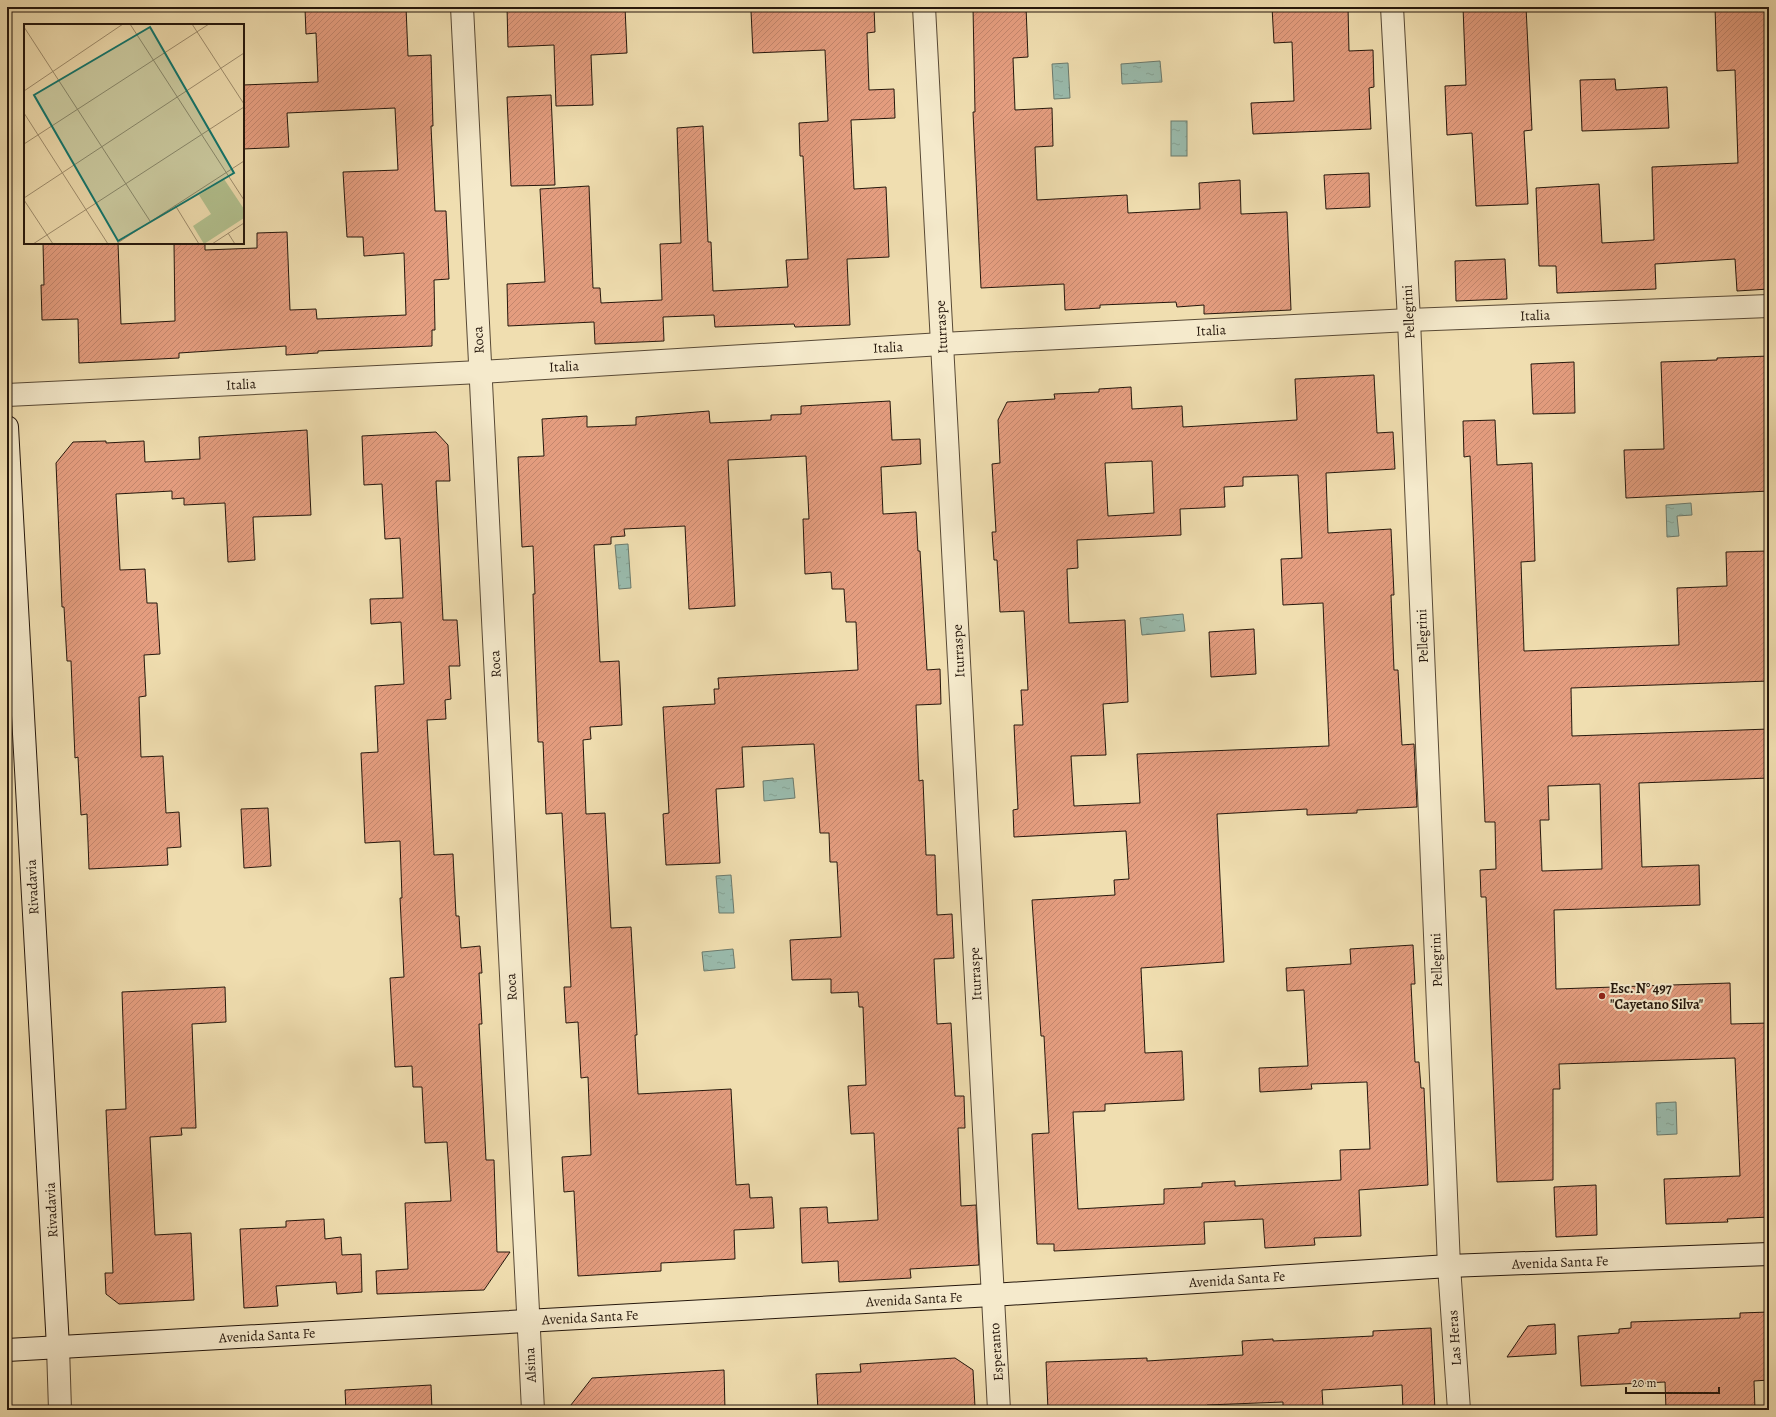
<svg xmlns="http://www.w3.org/2000/svg" width="1776" height="1417" viewBox="0 0 1776 1417" font-family="Alegreya,serif">
	<style>
		.water { fill: url(#water-ripples); stroke: #6b7a6d }
		.building { fill: url(#building-hatch); stroke: #25170c; fill-rule: evenodd }
		.lines { fill: none; stroke-linecap: round; stroke-linejoin: round }
		.street-casing { stroke: #584935; stroke-width: 24 }
		.secondary-casing { stroke: #25170c; stroke-width: 24 }
		.street { stroke: #f5eacc; stroke-width: 22 }
		.secondary { stroke: #f5eacc; stroke-width: 22 }
		.poi-dot { fill: #8f2418; stroke: #f5eacc; stroke-width: 1.5 }
		.labels { text-anchor: middle; stroke-width: 4; stroke-linejoin: round; paint-order: stroke }
		.street-label { font-size: 14px; fill: #25170c; stroke: #f5eacc }
		.poi-label { font-size: 14px; font-weight: bold; fill: #25170c; stroke: #f5eacc; text-anchor: start }
		.inset-road { fill: none; stroke: #9f8e6e; stroke-width: 1 }
		.view { fill: #0f766e; fill-opacity: 0.15; stroke: #0f766e; stroke-width: 2 }
		.inset-edge { fill: none; stroke: #25170c; stroke-width: 2 }
	</style>
	<defs>
		<pattern id="water-ripples" width="26" height="14" patternUnits="userSpaceOnUse"><rect width="26" height="14" fill="#9abcae"/><path d="M2 4q2-2 4 0t4 0M15 11q2-2 4 0t4 0" fill="none" stroke="#85a194"/></pattern>
		<pattern id="building-hatch" width="6" height="6" patternUnits="userSpaceOnUse"><rect width="6" height="6" fill="#e49d7f"/><path d="M-1 1l2-2M0 6l6-6M5 7l2-2" fill="none" stroke="#c3866d"/></pattern>
	</defs>
	<rect width="100%" height="100%" fill="#f0deb0"/>
	<filter id="stains"><feTurbulence type="fractalNoise" baseFrequency=".005" numOctaves="4"/><feColorMatrix values="0 0 0 0 .2 0 0 0 0 .09 0 0 0 0 .02 0 0 0 .5 -.17"/></filter>
	<radialGradient id="worn" r=".72"><stop offset=".6" stop-color="#630" stop-opacity="0"/><stop offset="1" stop-color="#630" stop-opacity=".3"/></radialGradient>
	<g class="water">
		<path d="M1160,61L1162,82L1122,84L1121,64Z"/>
		<path d="M1068,63L1070,98L1054,99L1052,64Z"/>
		<rect x="1171" y="121" width="16" height="35"/>
		<path d="M1691,503L1692,515L1677,516L1679,536L1667,537L1666,505Z"/>
		<path d="M628,544L631,588L619,589L615,545Z"/>
		<path d="M1183,614L1185,631L1142,635L1140,618Z"/>
		<path d="M793,778L795,798L764,801L763,781Z"/>
		<path d="M731,875L734,913H719L716,876Z"/>
		<path d="M733,949L735,968L704,971L702,952Z"/>
		<path d="M1676,1102L1677,1134L1657,1135L1656,1103Z"/>
	</g>
	<g class="building">
		<path d="M344,7H406L408,56L431,55L433,126H431L435,211H446L449,279L434,280L435,330H432V346L318,351V353L286,355V346L179,353V358L79,363L78,319L42,320L41,285H44L43,243H118L121,324L175,321L174,243H205V250L257,248V233L287,232L290,310L316,309L317,319L406,315L404,253L364,256L363,237H347L343,172L398,170L395,108L287,113L289,147L243,149V85L318,82L316,33L306,34L305,9Z"/>
		<path d="M507,7H625L627,53L591,55L593,105L556,106L554,45L508,47Z"/>
		<path d="M818,7H874L875,32L867,33L869,90L894,89L895,118L851,120L854,189L886,187L889,257L847,259L850,325L795,327L794,324L715,327L714,315L663,317L664,341L595,344L594,322L508,326L507,284L545,282L540,189L589,186L593,288H600L601,303L662,300L660,244L681,243L677,128L703,126L708,242H711L713,291L788,287L786,260L808,259L803,156H800L799,123L828,121L825,50L753,53L751,11Z"/>
		<path d="M973,7H1026L1028,57L1013,58L1015,110L1052,108L1053,146L1035,147L1037,200L1127,195L1128,213L1200,209L1199,183L1240,180L1241,214L1287,212L1291,310L1204,314V305L1177,307L1176,302L1100,305V308L1065,310L1064,284L981,288L973,112H975Z"/>
		<path d="M1272,7H1348L1349,51L1373,50L1374,87L1369,88L1371,129L1253,134L1251,103L1294,101L1292,42L1274,43Z"/>
		<path d="M1463,7H1526L1532,130L1524,131L1528,204L1476,206L1472,133L1447,135L1445,86L1466,85Z"/>
		<path d="M1715,7H1765L1769,98V129H1766L1769,189V289L1737,291L1735,259L1655,264L1656,289L1557,293L1556,266H1539L1536,188L1599,184L1602,243L1654,240L1652,167L1738,163L1735,70L1717,71Z"/>
		<path d="M1615,79L1616,90L1667,87L1669,128L1582,131L1580,80Z"/>
		<path d="M551,95L555,185L511,186L507,97Z"/>
		<path d="M1369,173L1370,207L1326,209L1324,175Z"/>
		<path d="M1505,259L1507,299L1456,301L1455,261Z"/>
		<path d="M1769,356V491L1626,498L1624,450L1664,449L1661,362L1717,360V358Z"/>
		<path d="M1574,362L1575,413L1533,414L1531,364Z"/>
		<path d="M1374,375L1377,433L1393,432L1395,469L1326,473L1328,533L1391,529L1394,595H1391L1394,670H1398L1402,745L1414,744L1417,807L1357,810V813L1307,815V809L1217,814L1224,962L1141,968L1145,1053L1182,1051L1184,1100L1105,1104V1111L1073,1112L1078,1209L1164,1204V1189L1202,1187V1183L1235,1181V1186L1341,1180L1340,1150L1370,1149L1367,1082L1311,1084L1312,1089L1260,1092L1259,1068L1308,1066L1304,990L1287,991L1286,968L1351,964L1350,949L1413,945L1415,984H1411L1415,1062H1419L1421,1088H1424L1428,1185L1359,1190L1361,1236L1314,1238L1315,1245L1265,1248L1263,1219L1204,1222L1205,1244L1054,1251V1244H1037L1032,1134L1049,1133L1044,1036H1041L1032,900L1115,895L1114,880L1129,879L1126,831L1014,837L1013,810L1018,809L1014,725H1023L1021,690H1028L1024,611L1000,612L997,560H994L992,532H996L992,464L1000,463L998,420L1007,402L1055,399L1054,394L1099,392V389L1131,387L1132,409L1182,406L1183,427L1297,420L1295,379ZM1152,461L1154,513L1108,516L1105,463ZM1298,475L1302,558L1281,559L1283,605L1323,603L1329,746L1137,754L1140,803L1074,806L1071,756L1106,755L1103,704L1128,702L1125,620L1069,623L1067,569L1078,568L1077,540L1181,535L1180,509L1225,507L1224,487L1243,486V477Z"/>
		<path d="M890,401L892,440L920,439L921,464L881,467L883,514L916,512L918,551H920L927,670L940,669L941,704L916,705L919,781L923,780L926,855H935L937,915L952,914L954,958L934,959L937,1024L951,1023L955,1096H964L965,1128H958L961,1206L976,1205L979,1265L910,1269L911,1278L839,1282L838,1261L802,1263L800,1208L827,1207L828,1223L878,1220L874,1133L851,1134L848,1086L866,1085L863,1007H859L858,992L831,993V979L792,980L790,940L841,937L837,862H830L829,833H820L814,744L742,747L744,787L716,789L720,863L666,865L663,814L669,813L663,707L715,704L714,689H719L718,678L858,670L856,622H846L844,589H832L831,572L805,574L803,519H809L806,456L728,460L735,606L689,609L685,526L624,529L625,536L611,537V544L594,545L600,662L619,661L622,725L590,727L591,739L583,740L586,814L605,813L611,928L631,927L637,1035H635L638,1094L731,1089L736,1185L749,1184L750,1198L772,1197L774,1228L734,1230L735,1259L661,1263V1271L578,1276L574,1191L564,1192L562,1157L591,1155L588,1077L581,1078L578,1022L566,1023L564,987H571L562,813L546,814L543,742H538L533,594H535L533,546L522,547L518,457L544,456L542,419L587,416V427L636,425V417L709,411L710,423L771,420V415L801,414V406Z"/>
		<path d="M1495,420L1497,465L1532,463L1535,561L1521,562L1524,651L1679,645L1677,588L1727,586L1726,552L1769,551V681L1571,688L1572,736L1769,729V778L1639,783L1642,867L1699,865L1700,905L1554,910L1556,989L1730,983L1731,1024L1769,1023V1217L1727,1219L1728,1222L1666,1224L1664,1179L1740,1176L1735,1058L1559,1064L1560,1089H1553V1180L1497,1182L1486,897H1481L1480,870L1496,869L1495,822H1485L1470,456L1464,457L1463,421ZM1600,784L1602,869L1542,871L1540,820H1549L1548,786Z"/>
		<path d="M307,430L311,515L253,517L255,560L228,562L225,503L184,505V498L172,499V491L116,494L120,570L145,569L147,603H157L160,654L144,655L146,696L139,697L141,757L163,756L166,813L179,812L181,847L167,848L168,865L89,869L87,814L81,815L78,757L75,758L71,661H67L64,607H62L56,463L73,442L106,441V443L144,441L145,462L200,459L199,437Z"/>
		<path d="M436,432L448,445L450,481H436L443,620H457L460,666H449L451,699L445,700L446,719L427,720L434,855L453,854L456,916H459L461,948L480,946L482,973H479L482,1024H479L486,1160H494L497,1252H510L484,1290L377,1294L376,1271L408,1269L405,1203L451,1201L447,1142L425,1143L422,1087H413L412,1066L395,1067L390,978L404,977L400,898H402L400,841L365,843L361,753L378,752L375,686L404,684L401,622L371,624L370,599L403,598L400,538L385,539L382,484L364,485L362,436Z"/>
		<path d="M1254,629L1256,674L1211,677L1209,632Z"/>
		<path d="M268,808L271,866L244,868L241,809Z"/>
		<path d="M225,987L226,1022L192,1024L196,1128H181L182,1135L150,1137L155,1235L191,1233L194,1300L119,1304L106,1294L105,1273H113L106,1110L126,1109L122,992Z"/>
		<path d="M1596,1185L1597,1235L1556,1237L1554,1187Z"/>
		<path d="M324,1219L325,1239L341,1237L342,1255L361,1254L362,1292L337,1294L336,1282L276,1286L278,1306L244,1308L240,1229L286,1227V1221Z"/>
		<path d="M1769,1312V1380L1754,1381L1755,1410H1711V1407L1666,1409L1665,1382L1581,1386L1578,1336L1619,1333V1329L1631,1328V1322L1740,1318V1313Z"/>
		<path d="M1555,1324L1556,1354L1507,1357L1528,1326Z"/>
		<path d="M1431,1328L1435,1410H1403L1402,1385L1322,1390L1323,1407L1283,1409V1402L1207,1405L1208,1410H1129V1407L1048,1410L1046,1362L1147,1358V1361L1243,1355L1242,1341L1273,1339V1341L1373,1336V1331Z"/>
		<path d="M955,1358L973,1370L975,1407L917,1410H818L816,1374L861,1372L860,1364Z"/>
		<path d="M724,1370L725,1410H567L592,1378Z"/>
		<path d="M431,1385L432,1410H346L345,1390Z"/>
	</g>
	<g class="lines">
		<g class="street-casing">
			<g id="street">
				<path d="M462,7L533,1410"/>
				<path d="M924,7L999,1410"/>
				<path d="M1392,7L1409,320L1449,1266L1459,1410"/>
				<path d="M7,395L480,372L942,344L1409,320L1769,306"/>
				<path d="M7,705L22,704"/>
				<path d="M58,1347L60,1410"/>
			</g>
		</g>
		<g class="secondary-casing">
			<g id="secondary">
				<path d="M7,427L58,1347"/>
				<path d="M7,1350L992,1295L1449,1266L1769,1254"/>
			</g>
		</g>
		<use href="#street" class="street"/>
		<use href="#secondary" class="secondary"/>
	</g>
	<circle class="poi-dot" cx="1602" cy="996" r="4"/>
	<g class="labels">
		<g class="street-label">
			<text transform="translate(1408 312) rotate(-93)" y="5">Pellegrini</text>
			<text transform="translate(1535 315) rotate(-2)" y="5">Italia</text>
			<text transform="translate(941 327) rotate(-93)" y="5">Iturraspe</text>
			<text transform="translate(1211 330) rotate(-3)" y="5">Italia</text>
			<text transform="translate(478 340) rotate(-93)" y="5">Roca</text>
			<text transform="translate(888 347) rotate(-3)" y="5">Italia</text>
			<text transform="translate(564 366) rotate(-3)" y="5">Italia</text>
			<text transform="translate(241 384) rotate(-3)" y="5">Italia</text>
			<text transform="translate(1422 636) rotate(-92)" y="5">Pellegrini</text>
			<text transform="translate(958 651) rotate(-93)" y="5">Iturraspe</text>
			<text transform="translate(495 664) rotate(-93)" y="5">Roca</text>
			<text transform="translate(32 887) rotate(-93)" y="5">Rivadavia</text>
			<text transform="translate(1436 960) rotate(-92)" y="5">Pellegrini</text>
			<text transform="translate(975 974) rotate(-93)" y="5">Iturraspe</text>
			<text transform="translate(511 987) rotate(-93)" y="5">Roca</text>
			<text transform="translate(51 1210) rotate(-93)" y="5">Rivadavia</text>
			<text transform="translate(1560 1262) rotate(-2)" y="5">Avenida Santa Fe</text>
			<text transform="translate(1237 1279) rotate(-4)" y="5">Avenida Santa Fe</text>
			<text transform="translate(914 1299) rotate(-3)" y="5">Avenida Santa Fe</text>
			<text transform="translate(590 1317) rotate(-3)" y="5">Avenida Santa Fe</text>
			<text transform="translate(267 1335) rotate(-3)" y="5">Avenida Santa Fe</text>
			<text transform="translate(1454 1338) rotate(-94)" y="5">Las Heras</text>
			<text transform="translate(996 1352) rotate(-94)" y="5">Esperanto</text>
			<text transform="translate(530 1365) rotate(-93)" y="5">Alsina</text>
		</g>
		<g class="poi-label">
			<text x="1610" y="993">Esc. N° 497<tspan x="1610" dy="16">"Cayetano Silva"</tspan></text>
		</g>
	</g>
	<g transform="translate(24 24)">
		<rect width="220" height="220" fill="#f0deb0"/>
		<path d="M200,155L220,185V194L180,220L169,202L187,190L175,171Z" fill="#b3c290"/>
		<path class="inset-road" d="M106,0L220,176M168,0L220,80M0,3L126,197M0,67L99,0M0,89L84,220M0,120L185,0M0,174L220,29M0,176L29,220M151,181L175,220M204,209L211,220M9,220L220,83M92,220L220,137M188,220L220,199"/>
		<path class="view" d="M126,3L210,149L94,217L10,71Z"/>
		<rect width="220" height="220" class="inset-edge"/>
	</g>
	<rect width="1776" height="1417" fill="none" stroke="#f0deb0" stroke-width="24"/>
	<rect x="8" y="8" width="1760" height="1401" fill="none" stroke="#25170c" stroke-width="2"/>
	<rect x="12" y="12" width="1752" height="1393" fill="none" stroke="#25170c"/>
	<path d="M1626 1387v6h93v-6" fill="none" stroke="#25170c" stroke-width="2"/>
	<text x="1632" y="1387" font-size="12" fill="#25170c" stroke="#f5eacc" stroke-width="3" paint-order="stroke">20 m</text>
	<rect width="100%" height="100%" filter="url(#stains)"/>
	<rect width="100%" height="100%" fill="url(#worn)"/>
</svg>
